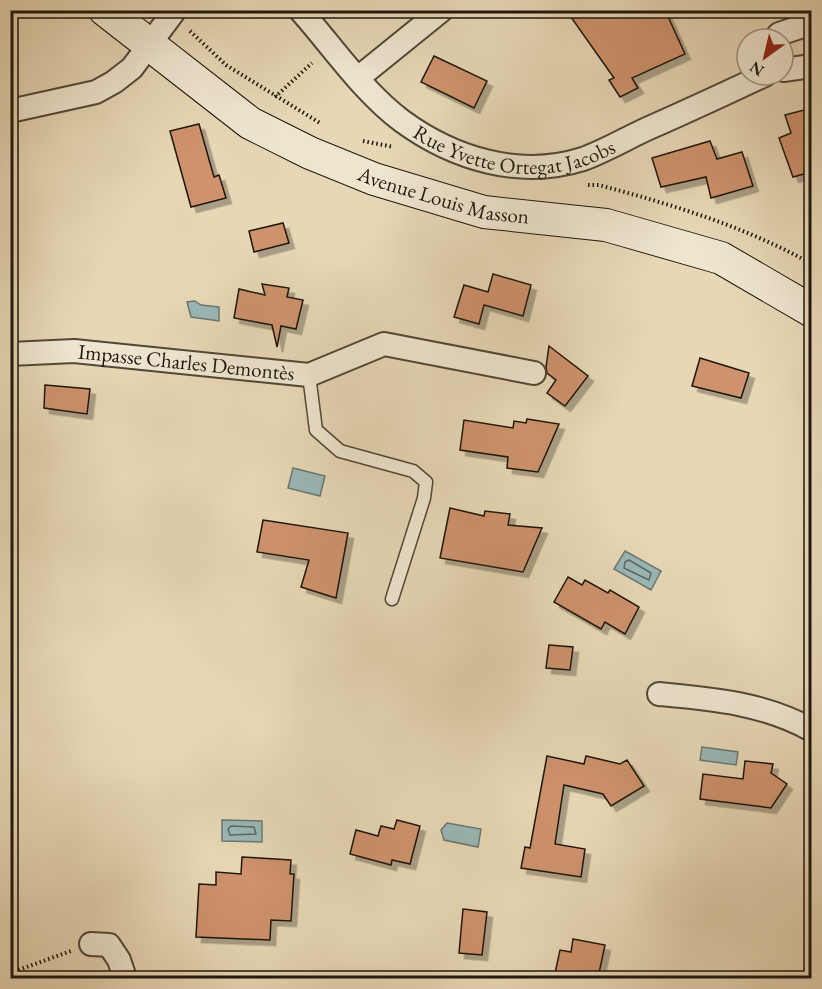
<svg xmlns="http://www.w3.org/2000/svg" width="822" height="989" viewBox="0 0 822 989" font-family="'EB Garamond',serif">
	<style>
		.water { fill: #9ab7b7; stroke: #697773; stroke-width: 1.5 }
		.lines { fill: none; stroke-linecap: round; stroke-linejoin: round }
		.shore { stroke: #5c6762; stroke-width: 1.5 }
		.building { fill: #ce926c; stroke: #1f170e; stroke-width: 1.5; filter: url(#shadow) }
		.lane-casing { stroke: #514738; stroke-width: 15 }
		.street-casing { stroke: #514738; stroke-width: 26 }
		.secondary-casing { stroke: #1f170e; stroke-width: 34 }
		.path { stroke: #1f170e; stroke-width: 4; stroke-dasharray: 1.5 3; stroke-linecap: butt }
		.lane { stroke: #efe5cf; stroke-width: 12 }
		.street { stroke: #efe5cf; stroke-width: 22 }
		.secondary { stroke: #efe5cf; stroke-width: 32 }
		.labels { text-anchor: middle; stroke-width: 4.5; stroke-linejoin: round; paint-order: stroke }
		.street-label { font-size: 21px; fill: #1f170e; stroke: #efe5cf }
	</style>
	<defs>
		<filter id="shadow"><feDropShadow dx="5.5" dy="5.5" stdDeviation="0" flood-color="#0004"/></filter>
	</defs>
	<rect width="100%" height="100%" fill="#e7d7b5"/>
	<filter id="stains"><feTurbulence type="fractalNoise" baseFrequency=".00333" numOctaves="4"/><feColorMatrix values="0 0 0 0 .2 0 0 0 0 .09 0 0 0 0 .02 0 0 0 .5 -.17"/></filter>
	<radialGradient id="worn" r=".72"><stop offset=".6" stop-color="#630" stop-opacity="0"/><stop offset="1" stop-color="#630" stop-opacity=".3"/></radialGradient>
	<g class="water">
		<path d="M195,301L201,305L219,307V321L191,317L187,302Z"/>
		<path d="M293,468L325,476L320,496L288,488Z"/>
		<path d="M625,551L661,571L651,590L614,569Z"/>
		<path d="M702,747L738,752L736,765L700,760Z"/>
		<path d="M222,820L262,821V842L222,841Z"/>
		<path d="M447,823L481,829L478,847L444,840L441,830Z"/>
	</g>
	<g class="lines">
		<g class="shore">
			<path d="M629,560L651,573L649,580L624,568L625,562Z"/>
			<path d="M231,826L254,827L256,834L230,835L228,829Z"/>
		</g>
	</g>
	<g class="building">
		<path d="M566,10H665L685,54L632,78L638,88L620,97L609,80L614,78Z"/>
		<path d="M434,56L487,81L474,108L421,82Z"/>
		<path d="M812,108V182L807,183L804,174L793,177L779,138L791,133L785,115Z"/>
		<path d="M199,124L214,177L219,175L226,198L191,207L170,131Z"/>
		<path d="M710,141L717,159L742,152L753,186L711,198L706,177L661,187L652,158Z"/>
		<path d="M283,223L289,243L254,252L249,231Z"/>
		<path d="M493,274L531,285L523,316L484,305L479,324L454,317L464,285L488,292Z"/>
		<path d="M262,284L289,288L287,297L303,300L296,329L281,326L277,347L272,325L234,318L239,289L265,295Z"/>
		<path d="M549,346L588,376L565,406L547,393L556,380L547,373L546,367Z"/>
		<path d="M700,358L749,373L741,398L692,386Z"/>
		<path d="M45,385L90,389L87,414L44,408Z"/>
		<path d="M527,419L559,424L538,472L507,468L508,457L460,450L464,420L513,428L514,421L526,423Z"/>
		<path d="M450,508L484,516L485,511L510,514L508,525L542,528L523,572L440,558Z"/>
		<path d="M263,520L348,533L336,598L301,587L309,560L257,552Z"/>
		<path d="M568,577L582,585L585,580L608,593L610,590L639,607L625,634L605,622L601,629L554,602Z"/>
		<path d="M549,645L573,647L570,670L546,668Z"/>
		<path d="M547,756L584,764L586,756L620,764L627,760L644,786L611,806L603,794L564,785L555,844L585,849L581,877L521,868L525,847L530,848Z"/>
		<path d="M745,761L773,764L771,773L787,784L771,808L700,799L703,774L743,779Z"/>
		<path d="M397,820L420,826L410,864L392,860L391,865L350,854L356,830L378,836L381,826L394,829Z"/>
		<path d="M242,857L291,860L290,874H294L291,921L271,920L270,940L196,937L199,884L216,885V872L241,874Z"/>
		<path d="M463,909L487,912L482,955L459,953Z"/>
		<path d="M573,939L605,945L598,978H554L560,950L571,952Z"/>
	</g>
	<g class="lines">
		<g class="lane-casing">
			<path id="lane" d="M309,375L316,430L340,451L413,471L426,482L424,498L392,599"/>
		</g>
		<g class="street-casing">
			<g id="street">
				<path id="s1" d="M300,10C333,47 363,92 402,121C454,159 520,179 583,159C605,151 627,138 649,128C688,111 726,93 765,75"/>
				<path d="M775,39L779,34L812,23"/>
				<path d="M783,70L812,66"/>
				<path d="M358,78L442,10"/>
				<path d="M10,111L96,92L114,82L132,68L175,10"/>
				<path id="s2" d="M10,354L74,351L309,375L384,344L534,373"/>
				<path d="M659,694C713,699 763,703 812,730"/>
				<path d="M91,944L109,945L119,960L125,978"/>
			</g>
		</g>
		<g class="secondary-casing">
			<g id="secondary">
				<path id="s3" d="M105,10L250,123L310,153L374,179L484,212L606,225L721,258L812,311"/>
			</g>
		</g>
		<g class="path">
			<path d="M190,31L226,65L320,123"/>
			<path d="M275,97L312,63"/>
			<path d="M363,141L394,147"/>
			<path d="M588,185H599C673,205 744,226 812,264"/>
			<path d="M10,973L71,951"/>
		</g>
		<use href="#lane" class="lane"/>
		<use href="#street" class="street"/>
		<use href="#secondary" class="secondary"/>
	</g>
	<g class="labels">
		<g class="street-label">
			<text dy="7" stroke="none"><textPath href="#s1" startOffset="272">Rue Yvette Ortegat Jacobs</textPath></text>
			<text dy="7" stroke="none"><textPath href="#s3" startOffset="392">Avenue Louis Masson</textPath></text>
			<text dy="7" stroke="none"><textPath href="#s2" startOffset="177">Impasse Charles Demontès</textPath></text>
		</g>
	</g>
	<rect width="822" height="989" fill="none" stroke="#e7d7b5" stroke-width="36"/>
	<rect x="12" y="12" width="798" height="965" fill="none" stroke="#1f170e" stroke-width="3"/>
	<rect x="18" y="18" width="786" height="953" fill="none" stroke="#1f170e" stroke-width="1.5"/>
	<g transform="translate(765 57) rotate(214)"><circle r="28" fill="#efe5cf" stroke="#9c9382" stroke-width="1.5"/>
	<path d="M0-4.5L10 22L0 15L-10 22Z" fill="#8f2418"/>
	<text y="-9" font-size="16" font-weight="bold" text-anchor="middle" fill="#1f170e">N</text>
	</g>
	<rect width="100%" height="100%" filter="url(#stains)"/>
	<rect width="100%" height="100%" fill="url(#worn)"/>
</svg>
